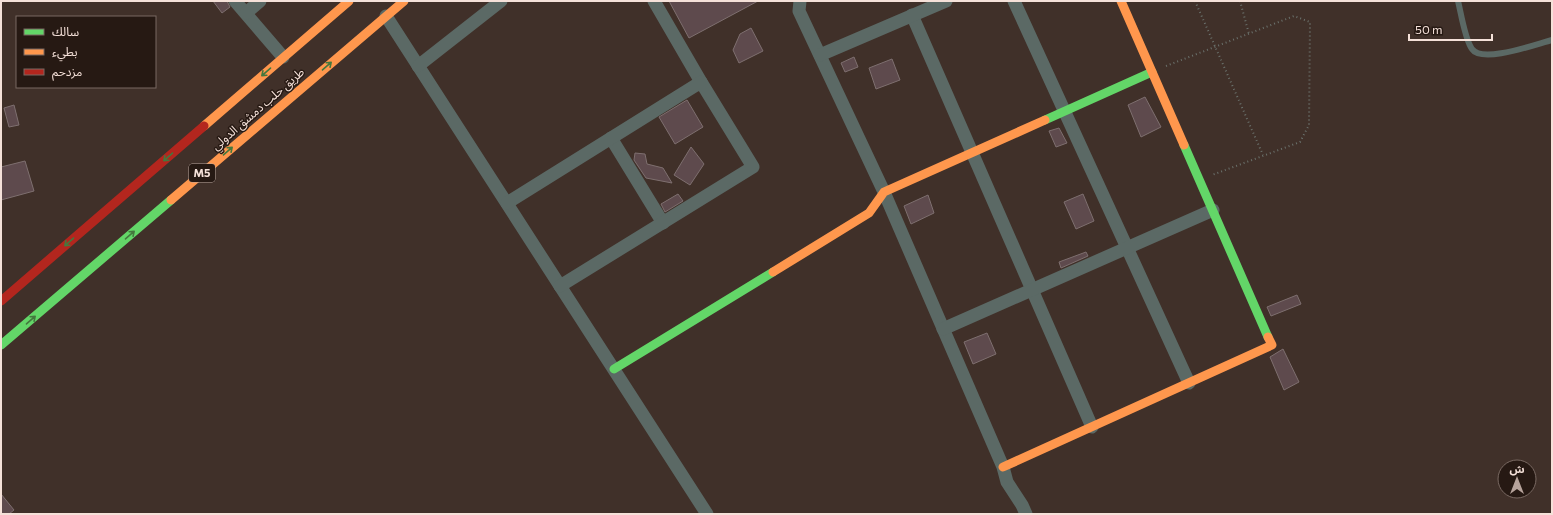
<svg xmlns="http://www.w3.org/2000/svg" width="1553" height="515" viewBox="0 0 1553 515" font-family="Commissioner,'Noto Sans Arabic',sans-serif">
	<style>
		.building { fill: #5e4a4d; stroke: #7e6f6f }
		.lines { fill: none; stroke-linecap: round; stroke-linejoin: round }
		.path { stroke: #6a716c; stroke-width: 2; stroke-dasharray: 1 3; stroke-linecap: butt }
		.lane { stroke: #5b6965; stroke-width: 6 }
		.street { stroke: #5b6965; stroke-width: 13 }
		.fast { stroke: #63d668; stroke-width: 9 }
		.slow { stroke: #ff974d; stroke-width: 9 }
		.jam { stroke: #b3261e; stroke-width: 9 }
		.oneway { stroke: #44783e }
		.labels { text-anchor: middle; stroke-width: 3; stroke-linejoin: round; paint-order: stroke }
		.shield { fill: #261913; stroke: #b7a59e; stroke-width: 1 }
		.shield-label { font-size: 11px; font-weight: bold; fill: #f5e1d9 }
		.street-label { font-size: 12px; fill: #f5e1d9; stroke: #261913 }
	</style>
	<rect width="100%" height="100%" fill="#403029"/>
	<g class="building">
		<path d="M213,1H227L230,7L222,13Z"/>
		<path d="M669,1H758L689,38Z"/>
		<path d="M751,28L763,51L739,63L733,50L740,34Z"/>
		<path d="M854,57L858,67L845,72L841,63Z"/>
		<path d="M892,59L900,80L876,89L869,68Z"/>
		<path d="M1145,97L1161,127L1141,137L1128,105Z"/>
		<path d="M687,100L703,127L675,144L659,117Z"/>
		<path d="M14,105L19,125L9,127L4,108Z"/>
		<path d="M1059,128L1067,143L1056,147L1049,131Z"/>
		<path d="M691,147L704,164L690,185L674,175Z"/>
		<path d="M635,153L645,154L647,164L663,168L672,183L646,178L634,160Z"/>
		<path d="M25,161L34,191L1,200V167Z"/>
		<path d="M678,194L683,201L665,212L661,204Z"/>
		<path d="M1083,194L1094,221L1076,229L1064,202Z"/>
		<path d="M928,195L934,213L911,224L904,206Z"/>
		<path d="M1086,252L1088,256L1061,268L1059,262Z"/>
		<path d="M1297,295L1301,304L1271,316L1267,307Z"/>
		<path d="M987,333L996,354L973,364L964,342Z"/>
		<path d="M1283,349L1299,382L1284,390L1270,357Z"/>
		<path d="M1,494L14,510L9,514H1Z"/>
	</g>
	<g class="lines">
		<g class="path">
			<path d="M1195,1L1263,155"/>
			<path d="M1240,1L1249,34"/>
			<path d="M1166,66L1294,16L1310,22L1309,125L1300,142L1212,175"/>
		</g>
		<path class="lane" d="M1458,1C1461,13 1465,40 1472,49C1482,64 1536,44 1552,40"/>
		<g class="street">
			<path d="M235,1L283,57"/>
			<path d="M654,1L701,82"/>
			<path d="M800,1L799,11L884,192L1003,467L1007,482L1022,505L1026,514"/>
			<path d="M1014,1L1189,383"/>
			<path d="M246,13L260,1"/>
			<path d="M912,15L1092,427"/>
			<path d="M386,16L707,514"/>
			<path d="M820,55L946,1"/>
			<path d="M418,66L501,1"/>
			<path d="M611,138L663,223"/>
			<path d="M507,203L701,82L753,167L560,286"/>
			<path d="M943,329L1213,210"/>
		</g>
		<g class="fast">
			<path d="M1045,120L1152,72"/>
			<path d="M1184,145L1268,337"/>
			<path d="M1,345L171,200"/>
			<path d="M614,369L773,272"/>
		</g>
		<g class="slow">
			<path d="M1121,1L1184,145"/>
			<path d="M204,126L349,1"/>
			<path d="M171,200L404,1"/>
			<path d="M773,272L869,213L884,192L1045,120"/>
			<path d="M1003,467L1272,345L1268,337"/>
		</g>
		<path class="jam" d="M1,301L204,126"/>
	</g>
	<defs><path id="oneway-shaft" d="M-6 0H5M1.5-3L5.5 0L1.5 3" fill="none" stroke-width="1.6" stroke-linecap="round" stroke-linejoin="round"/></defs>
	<g class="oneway">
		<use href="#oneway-shaft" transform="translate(327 66) rotate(-41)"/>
		<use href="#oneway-shaft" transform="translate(266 72) rotate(139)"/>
		<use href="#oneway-shaft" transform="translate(228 151) rotate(-41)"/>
		<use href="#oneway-shaft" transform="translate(168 157) rotate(139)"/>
		<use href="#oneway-shaft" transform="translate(130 235) rotate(-41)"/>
		<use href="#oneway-shaft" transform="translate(69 242) rotate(139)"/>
		<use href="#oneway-shaft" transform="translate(31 320) rotate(-41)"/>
	</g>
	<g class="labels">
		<rect class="shield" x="189" y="164" width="26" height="18" rx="3"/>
		<g class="shield-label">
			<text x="202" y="177">M5</text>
		</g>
		<g class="street-label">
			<text transform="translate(258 109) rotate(-41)" y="4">طريق حلب دمشق الدولي</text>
		</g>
	</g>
	<rect width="1553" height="515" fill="none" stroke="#f5e1d9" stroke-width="4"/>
	<rect x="16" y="16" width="140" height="72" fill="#261913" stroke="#796962"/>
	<rect x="24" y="29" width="20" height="6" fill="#63d668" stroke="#796962"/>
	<text x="52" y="36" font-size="12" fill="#f5e1d9">سالك</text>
	<rect x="24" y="49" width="20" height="6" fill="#ff974d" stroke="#796962"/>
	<text x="52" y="56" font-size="12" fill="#f5e1d9">بطيء</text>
	<rect x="24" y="69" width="20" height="6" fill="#b3261e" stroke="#796962"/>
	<text x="52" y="76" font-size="12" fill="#f5e1d9">مزدحم</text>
	<g transform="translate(1517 479)"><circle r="19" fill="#261913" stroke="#796962"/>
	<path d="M0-3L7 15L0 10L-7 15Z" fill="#b6a39b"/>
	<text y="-6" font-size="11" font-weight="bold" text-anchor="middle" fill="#f5e1d9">ش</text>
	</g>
	<path d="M1409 34v6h83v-6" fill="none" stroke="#f5e1d9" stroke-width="2"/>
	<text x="1415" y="34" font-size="12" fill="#f5e1d9" stroke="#261913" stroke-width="3" paint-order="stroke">50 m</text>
</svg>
